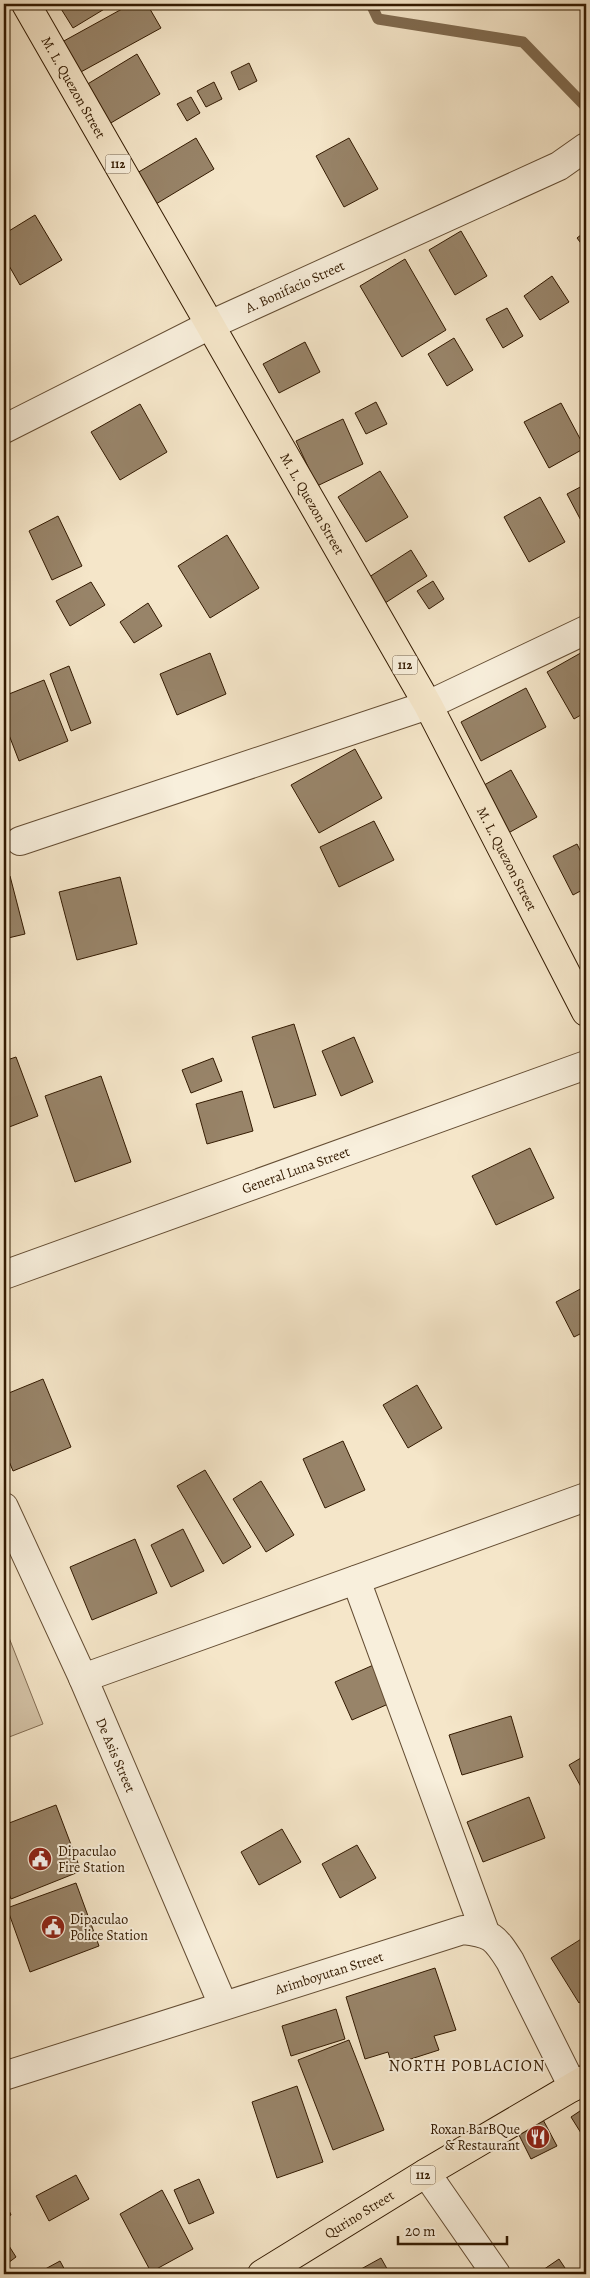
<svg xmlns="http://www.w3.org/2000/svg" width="590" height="2278" viewBox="0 0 590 2278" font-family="Alegreya,serif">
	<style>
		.green { fill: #d4c3a7; stroke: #846e54 }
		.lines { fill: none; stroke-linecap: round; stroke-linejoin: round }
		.stream { stroke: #806b50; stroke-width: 11 }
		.building { fill: #988469; stroke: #331a01 }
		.street-casing { stroke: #644d33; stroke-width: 30 }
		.primary-casing { stroke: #331a01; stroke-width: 30 }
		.street { stroke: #f8efdc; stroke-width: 28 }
		.primary { stroke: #f5e6c9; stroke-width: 28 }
		.labels { text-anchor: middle; stroke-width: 4; stroke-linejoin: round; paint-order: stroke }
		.shield { fill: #f8efdc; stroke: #6e5a43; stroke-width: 1 }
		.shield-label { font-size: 12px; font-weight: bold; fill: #331a01 }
		.street-label { font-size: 14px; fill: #331a01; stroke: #f8efdc }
		.poi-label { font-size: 14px; fill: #331a01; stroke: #f8efdc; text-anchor: start }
		.quarter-label { font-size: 16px; letter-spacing: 1px; fill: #331a01; stroke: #f8efdc }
	</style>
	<rect width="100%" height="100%" fill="#f5e6c9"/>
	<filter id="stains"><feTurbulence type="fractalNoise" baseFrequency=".004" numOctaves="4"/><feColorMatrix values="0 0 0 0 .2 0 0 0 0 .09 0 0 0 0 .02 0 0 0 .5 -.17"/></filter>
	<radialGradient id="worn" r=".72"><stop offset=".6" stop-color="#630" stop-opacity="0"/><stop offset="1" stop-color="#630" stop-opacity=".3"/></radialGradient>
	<path class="green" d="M4,1625L43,1724L4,1739Z"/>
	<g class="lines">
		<path class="stream" d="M371,4L378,19L523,42L586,107"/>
	</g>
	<g class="building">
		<path d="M58,4H110L111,5L73,28Z"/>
		<path d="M131,4H147L161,28L79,73L62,42Z"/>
		<path d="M137,54L160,94L104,127L81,88Z"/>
		<path d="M249,63L257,81L239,90L231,72Z"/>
		<path d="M214,82L222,99L206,107L197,91Z"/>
		<path d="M191,97L200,113L187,121L177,104Z"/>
		<path d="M196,138L214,169L156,204L137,173Z"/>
		<path d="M349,138L378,189L344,207L316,156Z"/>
		<path d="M35,215L62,260L20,285L4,257V234Z"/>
		<path d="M461,231L487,276L455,295L429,250Z"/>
		<path d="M586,231V250L577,238Z"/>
		<path d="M405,259L446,330L402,357L360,286Z"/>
		<path d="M552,276L569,302L540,320L524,296Z"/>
		<path d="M507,308L523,336L503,348L486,319Z"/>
		<path d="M454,338L473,370L447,386L428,354Z"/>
		<path d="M305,342L320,372L279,393L263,364Z"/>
		<path d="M376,402L387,424L366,434L355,413Z"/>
		<path d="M561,403L585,448L549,468L524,422Z"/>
		<path d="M140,404L167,452L120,480L91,432Z"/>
		<path d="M343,419L363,464L317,486L296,441Z"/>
		<path d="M380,471L408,517L366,542L338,497Z"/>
		<path d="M586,484V530L567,494Z"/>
		<path d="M540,497L565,542L529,562L504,517Z"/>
		<path d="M58,516L82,566L52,580L29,531Z"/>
		<path d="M227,535L259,588L210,618L178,566Z"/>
		<path d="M411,550L427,576L382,605L366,579Z"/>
		<path d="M433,581L444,599L429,609L417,591Z"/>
		<path d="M91,582L105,605L70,626L56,601Z"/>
		<path d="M148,603L162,626L134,643L120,622Z"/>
		<path d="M586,650V712L574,719L547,672Z"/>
		<path d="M210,653L226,694L177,715L160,674Z"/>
		<path d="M69,666L91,723L71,731L50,674Z"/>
		<path d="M44,680L68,741L19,761L4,722V696Z"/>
		<path d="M526,688L546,727L481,761L461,722Z"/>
		<path d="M355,749L382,798L319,833L291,785Z"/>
		<path d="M511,770L537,817L503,836L477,789Z"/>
		<path d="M374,821L394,860L339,887L320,847Z"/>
		<path d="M577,844L586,862V888L573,895L553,856Z"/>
		<path d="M10,876L25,934L4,939V878Z"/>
		<path d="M120,877L137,944L77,960L59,892Z"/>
		<path d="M294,1024L316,1095L274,1108L252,1037Z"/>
		<path d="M354,1037L373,1082L341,1096L322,1051Z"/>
		<path d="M16,1057L38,1116L4,1129V1061Z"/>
		<path d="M213,1058L222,1081L191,1093L182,1070Z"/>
		<path d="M101,1076L131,1162L75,1182L45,1096Z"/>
		<path d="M242,1091L253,1131L207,1144L196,1104Z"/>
		<path d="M530,1148L554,1198L496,1225L472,1176Z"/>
		<path d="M586,1286V1331L574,1337L556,1302Z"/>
		<path d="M43,1379L71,1447L13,1471L4,1449V1395Z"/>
		<path d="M417,1385L442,1428L408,1448L383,1405Z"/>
		<path d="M343,1441L365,1490L325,1508L303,1459Z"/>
		<path d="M205,1470L251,1547L223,1564L177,1486Z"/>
		<path d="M261,1481L294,1535L266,1552L233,1499Z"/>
		<path d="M183,1529L204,1571L171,1587L151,1545Z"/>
		<path d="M135,1539L157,1593L92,1620L70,1567Z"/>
		<path d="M378,1663L395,1701L352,1720L335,1682Z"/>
		<path d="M511,1716L523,1757L462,1775L449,1735Z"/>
		<path d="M586,1755V1796L569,1765Z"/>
		<path d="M529,1797L545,1838L483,1862L467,1822Z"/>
		<path d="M56,1805L81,1871L11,1899L4,1879V1825Z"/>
		<path d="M282,1829L301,1862L259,1885L241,1852Z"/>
		<path d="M357,1845L376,1878L340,1898L322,1864Z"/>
		<path d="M76,1883L99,1946L30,1972L7,1908Z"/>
		<path d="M586,1936V1998L579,2003L551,1958Z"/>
		<path d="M435,1968L456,2030L434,2036L439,2050L392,2065L388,2052L365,2059L346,1997Z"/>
		<path d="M336,2009L345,2039L291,2056L282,2026Z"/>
		<path d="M349,2040L384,2130L333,2150L298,2060Z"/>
		<path d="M297,2086L323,2162L277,2178L252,2102Z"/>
		<path d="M586,2107V2141L571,2117Z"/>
		<path d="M540,2114L557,2146L531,2159L515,2127Z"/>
		<path d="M76,2175L89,2199L49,2221L36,2196Z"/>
		<path d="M199,2179L214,2213L189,2224L174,2190Z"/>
		<path d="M162,2190L193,2249L151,2272L120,2214Z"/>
		<path d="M4,2199L11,2215L4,2218Z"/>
		<path d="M4,2238L16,2257L4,2266Z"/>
		<path d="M381,2258L390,2274H352Z"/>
		<path d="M559,2259L569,2274H537Z"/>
		<path d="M60,2261L67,2274H36Z"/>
	</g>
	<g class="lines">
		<g class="street-casing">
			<g id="street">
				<path id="s1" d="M4,429L210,325L559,166L586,147"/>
				<path d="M20,841L428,705L586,630"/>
				<path id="s2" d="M4,1275L586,1065"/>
				<path id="s3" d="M4,1507L83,1678L223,2005"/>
				<path d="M356,1580L485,1932"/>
				<path d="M83,1678L586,1497"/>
				<path id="s4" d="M4,2076L463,1930C491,1933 495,1937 510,1961L573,2087"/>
				<path d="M426,2173L496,2274"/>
			</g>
		</g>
		<g class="primary-casing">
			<g id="primary">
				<path id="s5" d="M26,4L428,705L586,1012"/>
				<path id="s6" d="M262,2274L426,2173L586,2079"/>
			</g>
		</g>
		<use href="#street" class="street"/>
		<use href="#primary" class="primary"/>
	</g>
	<defs>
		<g id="civic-disc" transform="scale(1.25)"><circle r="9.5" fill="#8f2418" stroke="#f8efdc"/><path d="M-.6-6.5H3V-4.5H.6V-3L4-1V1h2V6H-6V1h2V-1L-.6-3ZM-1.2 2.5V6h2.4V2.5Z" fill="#fff"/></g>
		<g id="restaurant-disc" transform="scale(1.25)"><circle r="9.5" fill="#8f2418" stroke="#f8efdc"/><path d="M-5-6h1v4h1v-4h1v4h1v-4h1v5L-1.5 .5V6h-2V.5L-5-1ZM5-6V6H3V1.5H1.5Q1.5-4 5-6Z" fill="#fff"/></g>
	</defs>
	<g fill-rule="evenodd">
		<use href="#civic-disc" x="40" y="1859"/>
		<use href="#civic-disc" x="53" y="1927"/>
		<use href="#restaurant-disc" x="538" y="2137"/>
	</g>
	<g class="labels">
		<g class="shield">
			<rect x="105.5" y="154.5" width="25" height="19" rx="4"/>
			<rect x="392.5" y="655.5" width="25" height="19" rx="4"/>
			<rect x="410.5" y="2165.5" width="25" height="19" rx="4"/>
		</g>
		<g class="shield-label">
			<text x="118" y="168">112</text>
			<text x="405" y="669">112</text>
			<text x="423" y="2179">112</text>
		</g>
		<g class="street-label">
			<text dy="5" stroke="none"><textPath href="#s5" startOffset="96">M. L. Quezon Street</textPath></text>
			<text dy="5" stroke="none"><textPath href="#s1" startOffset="324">A. Bonifacio Street</textPath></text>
			<text dy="5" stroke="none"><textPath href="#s5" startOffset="576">M. L. Quezon Street</textPath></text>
			<text dy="5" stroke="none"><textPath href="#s5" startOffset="981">M. L. Quezon Street</textPath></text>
			<text dy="5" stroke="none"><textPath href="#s2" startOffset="310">General Luna Street</textPath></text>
			<text dy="5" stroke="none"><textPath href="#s3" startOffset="272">De Asis Street</textPath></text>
			<text dy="5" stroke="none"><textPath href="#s4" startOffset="341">Arimboyutan Street</textPath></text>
			<text dy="5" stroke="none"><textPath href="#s6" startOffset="114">Qurino Street</textPath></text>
		</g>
		<g class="poi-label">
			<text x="58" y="1856">Dipaculao<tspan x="58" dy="16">Fire Station</tspan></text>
			<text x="70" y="1924">Dipaculao<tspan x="70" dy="16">Police Station</tspan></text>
			<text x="520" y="2134" text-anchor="end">Roxan BarBQue<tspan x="520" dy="16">&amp; Restaurant</tspan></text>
		</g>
		<g class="quarter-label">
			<text x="467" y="2071">NORTH POBLACION</text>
		</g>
	</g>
	<rect width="590" height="2278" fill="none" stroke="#f5e6c9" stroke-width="20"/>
	<rect x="5" y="5" width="580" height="2268" fill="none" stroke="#331a01" stroke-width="2.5"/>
	<rect x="10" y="10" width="570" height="2258" fill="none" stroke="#331a01"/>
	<path d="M398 2236v8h109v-8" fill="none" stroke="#331a01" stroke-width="2.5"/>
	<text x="405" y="2236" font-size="15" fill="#331a01" stroke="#f8efdc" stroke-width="4" paint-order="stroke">20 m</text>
	<rect width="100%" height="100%" filter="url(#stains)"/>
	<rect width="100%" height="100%" fill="url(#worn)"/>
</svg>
